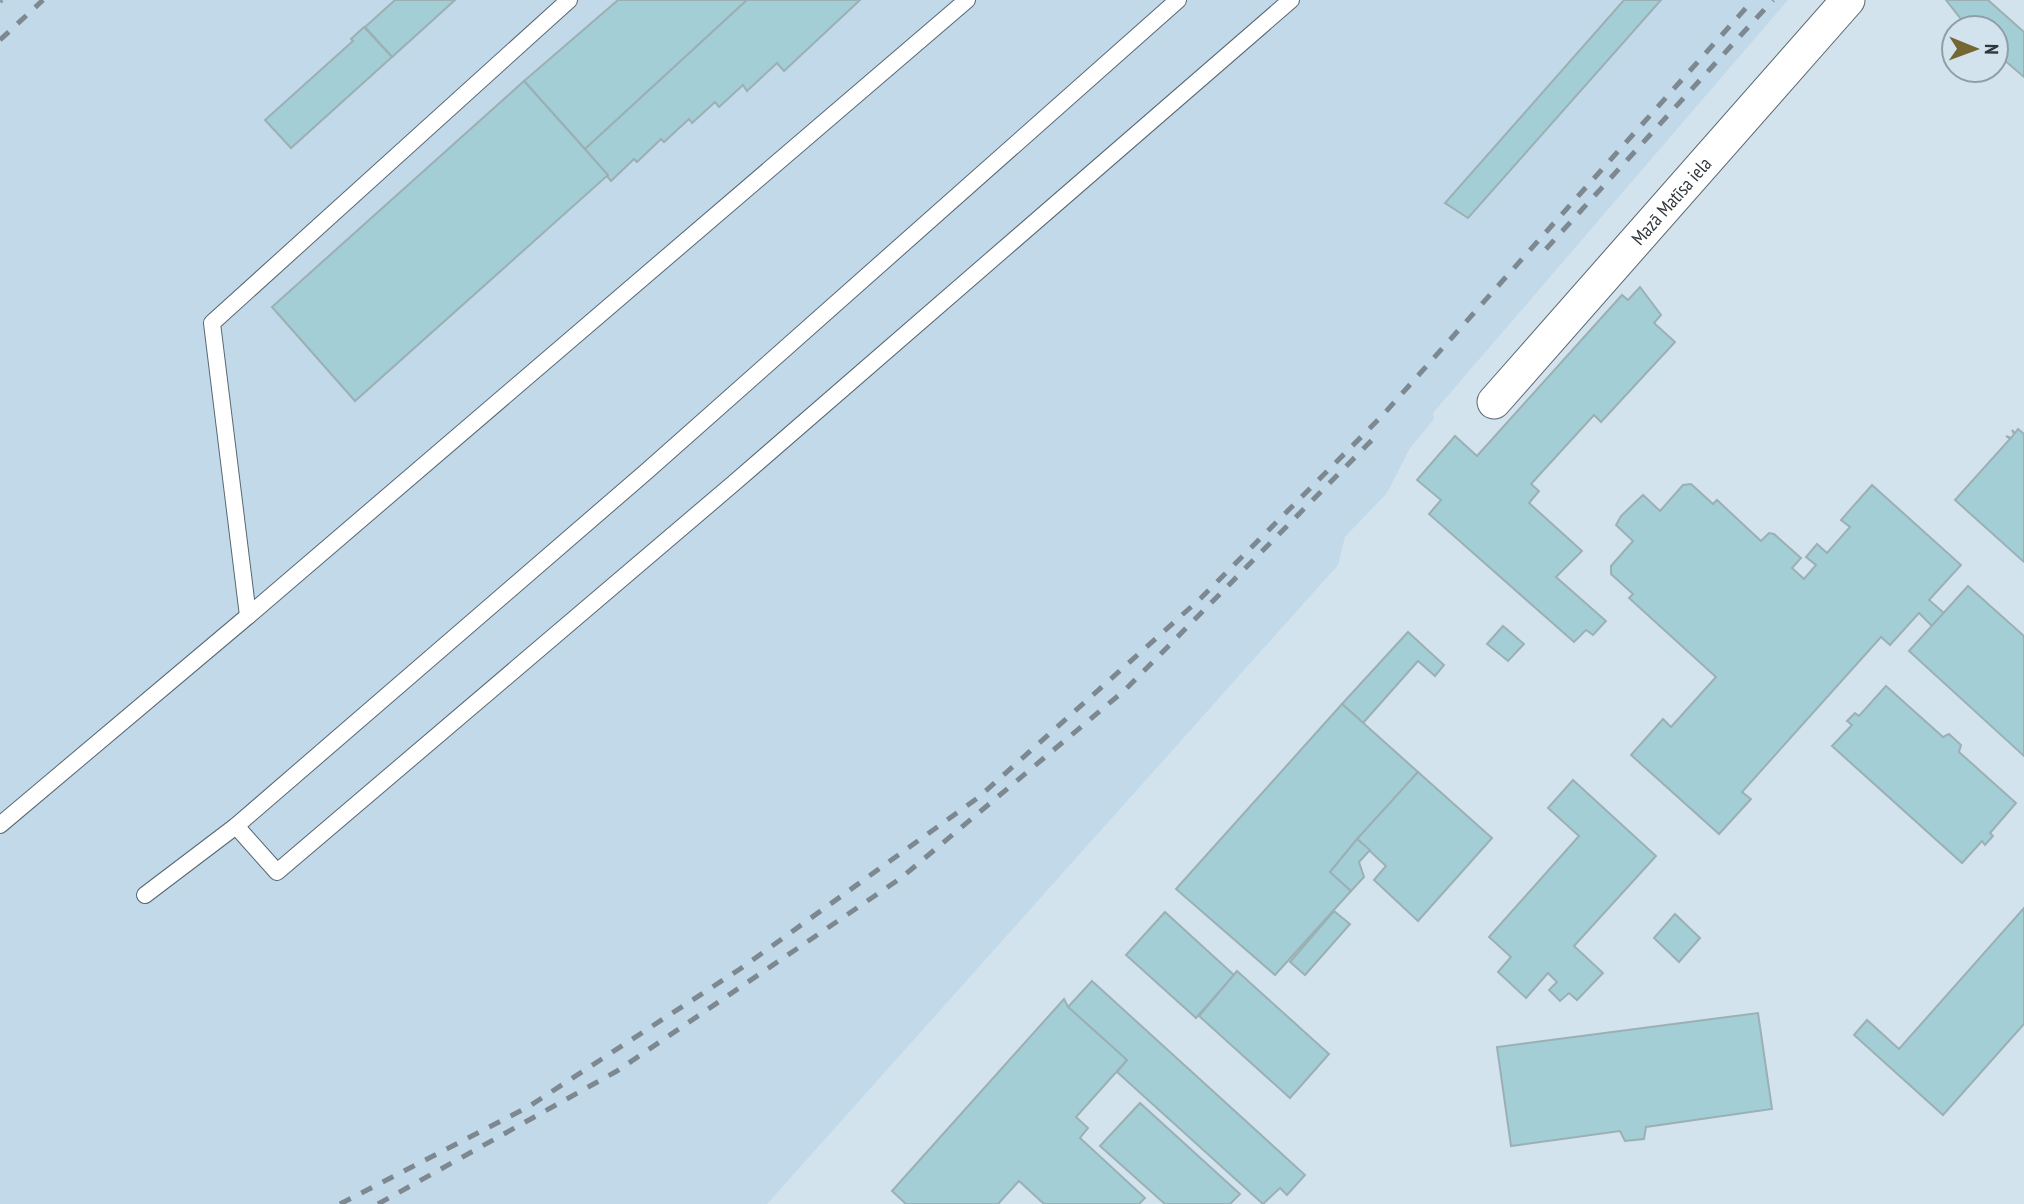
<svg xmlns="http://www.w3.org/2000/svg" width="2024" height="1204" viewBox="0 0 2024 1204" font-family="'PT Sans Narrow',sans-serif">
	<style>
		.built { fill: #c1d9e9 }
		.building { fill: #a3ced5; stroke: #9bb0b4; stroke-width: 2 }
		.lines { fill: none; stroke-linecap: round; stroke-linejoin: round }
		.service-casing { stroke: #586771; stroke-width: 18 }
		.minor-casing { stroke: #586771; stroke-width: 35 }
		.path { stroke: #8e9ba3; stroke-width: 4.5; stroke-dasharray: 5 5; stroke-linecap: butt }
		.service { stroke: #fff; stroke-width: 16 }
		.minor { stroke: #fff; stroke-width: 33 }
		.rail { stroke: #7d8890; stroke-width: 5; stroke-dasharray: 12 12; stroke-linecap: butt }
		.labels { text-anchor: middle; stroke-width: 5; stroke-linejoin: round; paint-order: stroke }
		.street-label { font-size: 19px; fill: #30373c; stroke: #d2e3ee }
	</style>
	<rect width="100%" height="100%" fill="#d2e3ee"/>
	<path class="built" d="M0,0H1788L1433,413L1434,419L1410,448L1387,493L1345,537L1338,565L767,1204H0Z"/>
	<g class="building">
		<path d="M395,0H455L392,57L365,27Z"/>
		<path d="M618,0H747L585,149L524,81Z"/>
		<path d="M747,0H860L784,71L777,63L747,91L743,85L719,107L715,102L692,123L689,119L664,142L661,139L637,162L634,159L611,181L585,149Z"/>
		<path d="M1624,0H1661L1468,218L1445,203Z"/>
		<path d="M1946,0H1988L2024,32V77L1996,53V28H1968Z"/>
		<path d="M364,27L392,57L291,148L265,120L353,41L351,39Z"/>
		<path d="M524,81L608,175L355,401L272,307Z"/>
		<path d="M1640,287L1661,315L1654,323L1675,342L1601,422L1594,415L1531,484L1539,491L1529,503L1582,551L1556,577L1606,621L1593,635L1586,630L1574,642L1429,514L1441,500L1417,480L1455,436L1477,456L1622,295L1628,300Z"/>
		<path d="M2018,429L2024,434V562L1955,500L2010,439L2006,436L2011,438L2014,434L2012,430L2015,433Z"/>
		<path d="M1691,484L1713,504L1717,500L1761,541L1769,533L1774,534L1801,558L1792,568L1804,579L1816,565L1806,557L1817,544L1827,553L1850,527L1841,520L1872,485L1961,565L1929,600L1944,613L1932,626L1919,613L1890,645L1881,637L1742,792L1751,799L1719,834L1631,755L1663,719L1671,727L1716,677L1629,598L1633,594L1611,574V566L1633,541L1616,525L1621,516L1643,495L1660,511L1683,485Z"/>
		<path d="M1968,586L2024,636V756L1909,651Z"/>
		<path d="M1503,626L1524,644L1508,661L1487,644Z"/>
		<path d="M1408,632L1444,665L1435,676L1418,661L1363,723L1342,704Z"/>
		<path d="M1886,686L1943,737L1949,734L1961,745L1959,752L2016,803L1990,833L1993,836L1985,845L1982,841L1962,863L1832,746L1852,725L1847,721L1855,713L1859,716Z"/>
		<path d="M1342,704L1418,772L1330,872L1351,891L1275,975L1176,889Z"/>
		<path d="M1418,772L1492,838L1418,921L1374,880L1386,866L1357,839Z"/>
		<path d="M1573,780L1656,856L1574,946L1603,973L1577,1000L1569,993L1560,1001L1549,990L1557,982L1548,973L1526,998L1498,972L1511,957L1489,937L1579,836L1548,808Z"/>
		<path d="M1357,839L1370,850L1359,862L1364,877L1351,891L1330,872Z"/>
		<path d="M2024,908V1024L1943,1115L1854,1035L1867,1020L1899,1049Z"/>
		<path d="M1334,911L1350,924L1305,975L1290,962Z"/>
		<path d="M1165,912L1234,975L1196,1018L1126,955Z"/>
		<path d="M1675,914L1700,938L1679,962L1654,938Z"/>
		<path d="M1237,971L1329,1054L1290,1098L1199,1016Z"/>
		<path d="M1092,981L1305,1175L1287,1195L1280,1188L1263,1204L1117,1072L1127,1060L1068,1007Z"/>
		<path d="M1064,999L1068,1007L1127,1060L1076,1117L1088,1128L1080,1138L1145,1198L1139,1204H1044L1019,1181L998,1204H906L892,1191Z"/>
		<path d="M1758,1013L1772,1109L1646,1127L1644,1139L1625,1141L1620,1131L1511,1146L1497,1047Z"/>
		<path d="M1140,1103L1240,1194L1230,1204H1165L1100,1146Z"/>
	</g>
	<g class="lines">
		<g class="service-casing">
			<g id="service">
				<path d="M248,616L967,0"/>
				<path d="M0,825L248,616L212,323L569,0"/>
				<path d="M236,826L277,872L734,483L1291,0"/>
				<path d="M145,895L236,826L647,471L1178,0"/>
			</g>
		</g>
		<g class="minor-casing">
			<g id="minor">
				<path id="s1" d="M1494,402L1848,0"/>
			</g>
		</g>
		<path class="path" d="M0,2L2,0"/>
		<use href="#service" class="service"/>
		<use href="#minor" class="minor"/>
		<g class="rail">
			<path d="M0,40L43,0"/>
			<path d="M1546,249L1773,0"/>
			<path d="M340,1204L528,1107L740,969L979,797L1201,598L1382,416L1753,0"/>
			<path d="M378,1204L617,1071L901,878L1125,690L1374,438"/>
		</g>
	</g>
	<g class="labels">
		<g class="street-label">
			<text dy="7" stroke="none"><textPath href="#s1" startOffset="268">Mazā Matīsa iela</textPath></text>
		</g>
	</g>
	<g transform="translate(1975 49) rotate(91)"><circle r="33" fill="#d2e3ee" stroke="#919ea7" stroke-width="2"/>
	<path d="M0-5L12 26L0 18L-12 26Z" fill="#756734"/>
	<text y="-10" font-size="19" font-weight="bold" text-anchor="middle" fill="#30373c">N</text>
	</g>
</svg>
